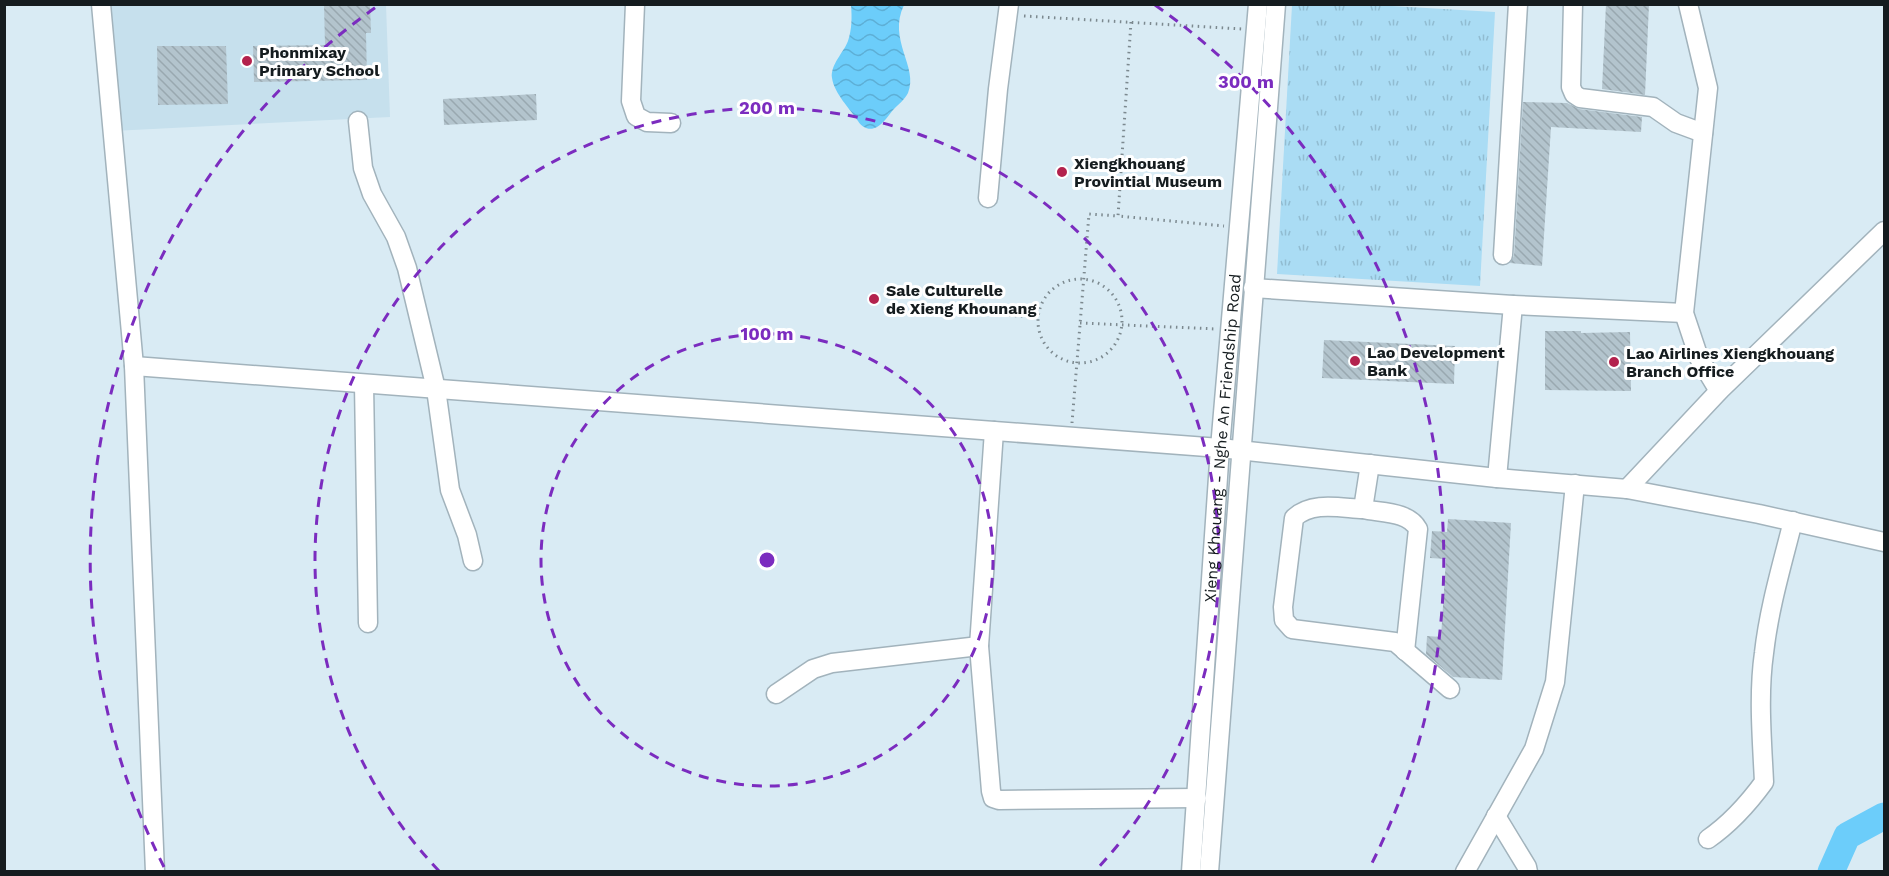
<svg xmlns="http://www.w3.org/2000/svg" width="1889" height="876" viewBox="0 0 1889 876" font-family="'Work Sans',sans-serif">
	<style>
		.built { fill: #c6e0ed }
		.park { fill: url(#park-tufts) }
		.water { fill: url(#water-waves) }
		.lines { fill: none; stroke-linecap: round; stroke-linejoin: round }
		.river { stroke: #6ccdfa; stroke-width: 27 }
		.building { fill: url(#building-back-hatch) }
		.minor-casing { stroke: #a2b3bc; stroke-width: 21 }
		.path { stroke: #7c898f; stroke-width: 3; stroke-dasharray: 1.5 4.5; stroke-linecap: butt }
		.minor { stroke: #fff; stroke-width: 18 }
		.ring { fill: none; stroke: #7b2cbf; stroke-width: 3; stroke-dasharray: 10 8 }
		.poi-dot { fill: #b3224d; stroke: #fff; stroke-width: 2 }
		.labels { text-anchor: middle; stroke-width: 6; stroke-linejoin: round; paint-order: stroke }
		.poi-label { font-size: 16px; font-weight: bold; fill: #151c1f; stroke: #fff; text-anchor: start }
		.street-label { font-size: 16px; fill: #151c1f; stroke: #fff }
		.centre { fill: #7b2cbf; stroke: #fff; stroke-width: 3 }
		.ring-label { font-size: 18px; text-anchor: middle; font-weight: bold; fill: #7b2cbf; stroke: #fff; stroke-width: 6; stroke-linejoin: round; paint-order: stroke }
	</style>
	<defs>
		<pattern id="park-tufts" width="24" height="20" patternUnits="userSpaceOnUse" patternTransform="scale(1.5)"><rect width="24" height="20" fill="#aadcf4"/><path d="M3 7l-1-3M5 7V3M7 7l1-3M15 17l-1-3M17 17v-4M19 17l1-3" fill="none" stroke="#91bcd1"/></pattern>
		<pattern id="water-waves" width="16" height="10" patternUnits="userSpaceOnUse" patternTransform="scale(1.5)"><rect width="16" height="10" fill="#6ccdfa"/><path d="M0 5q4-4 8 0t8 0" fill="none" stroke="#5dafd6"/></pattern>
		<pattern id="building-back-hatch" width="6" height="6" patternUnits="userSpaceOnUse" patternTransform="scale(1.5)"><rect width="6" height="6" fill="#b3c4cd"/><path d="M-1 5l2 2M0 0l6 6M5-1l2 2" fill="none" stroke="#99a8b0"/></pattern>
	</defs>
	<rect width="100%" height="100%" fill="#d9ebf4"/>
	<path class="built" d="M101,5H386L390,117L113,131Z"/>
	<path class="park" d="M1292,5H1375L1495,12L1480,286L1277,274Z"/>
	<path class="water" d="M851,5H904C887,40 919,67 908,93C905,99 898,105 893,110C889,115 883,124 877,127C870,131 862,128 858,121C850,109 834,93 832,78C830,65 844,52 848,41C852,29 852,17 851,5Z"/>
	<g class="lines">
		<path class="river" d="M1831,872L1847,836L1884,816"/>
	</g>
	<g class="building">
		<path d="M324,4H370L371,33H366L367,80L254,82L253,46L325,45Z"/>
		<path d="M1606,4H1649L1645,95L1602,89Z"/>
		<path d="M157,46H226L228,104L158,105Z"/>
		<path d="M536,94L537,120L444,125L443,99Z"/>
		<path d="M1523,102L1567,103L1579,109L1642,117L1641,132L1551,127L1542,266L1510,263L1514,256Z"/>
		<path d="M1545,331H1581V333L1630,332L1631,391L1545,390Z"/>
		<path d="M1324,340L1455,346L1454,384L1322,378Z"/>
		<path d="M1448,519L1511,523L1502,680L1453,677L1426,654L1427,636L1441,637L1446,559L1430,558L1432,531L1447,532Z"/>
	</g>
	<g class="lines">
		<g class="minor-casing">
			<g id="minor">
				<path d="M101,4L134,366L155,872"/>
				<path d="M635,4L631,101L636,116L647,122L671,123"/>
				<path d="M1573,4L1571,87L1574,94L1580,98L1653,107L1676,123L1703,133"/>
				<path d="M1688,4L1708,88L1684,313L1699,358L1719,391"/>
				<path d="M358,121L363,168L372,194L396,237L407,268L436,389L450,490L467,535L473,561"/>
				<path d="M988,198L998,89L1009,4"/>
				<path d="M1503,255L1518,4"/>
				<path d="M1253,288L1513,305L1684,313"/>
				<path d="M134,366L1220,448L1497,478L1627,489L1759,514L1884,542"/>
				<path d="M364,384L368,623"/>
				<path d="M994,431L979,646L991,791L993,798L999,800L1197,798"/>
				<path d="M1370,464L1363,509C1340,508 1312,501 1294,518L1283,607L1284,620L1292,629L1395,642L1450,689"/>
				<path d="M1497,478L1513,305"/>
				<path d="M1627,489L1719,391L1884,231"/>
				<path d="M1363,509C1381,513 1408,511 1418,529L1405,651"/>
				<path d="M776,694L813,669L832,663L979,646"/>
				<path d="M1496,816L1527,867L1528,872"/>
				<path d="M1708,839C1731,823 1748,804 1764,782C1762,740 1758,695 1764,653C1769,608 1782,565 1793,521"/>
				<path id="s1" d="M1191,872L1220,448L1258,4"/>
				<path d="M1209,872L1276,4"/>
				<path d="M1465,872L1534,749L1555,682L1575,484"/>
			</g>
		</g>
		<g class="path">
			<path d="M1024,16L1242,29"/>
			<path d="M1131,22L1118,216L1224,226"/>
			<circle cx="1080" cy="321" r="42"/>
			<path d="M985,314L1038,317"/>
			<path d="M1080,323L1216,329"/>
			<path d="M1072,423L1089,214L1118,216"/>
		</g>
		<use href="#minor" class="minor"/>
	</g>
	<g class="ring">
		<circle cx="767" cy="560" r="226"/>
		<path d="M439 871A452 452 0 1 1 1095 871"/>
		<path d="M164 867A677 677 0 0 1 379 5M1155 5A677 677 0 0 1 1370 867"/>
	</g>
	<g class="poi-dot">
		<circle cx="247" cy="61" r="6"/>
		<circle cx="1062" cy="172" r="6"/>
		<circle cx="874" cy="299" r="6"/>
		<circle cx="1355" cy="361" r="6"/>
		<circle cx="1614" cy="362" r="6"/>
	</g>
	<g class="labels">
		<g class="poi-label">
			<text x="259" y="58">Phonmixay<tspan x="259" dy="18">Primary School</tspan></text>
			<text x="1074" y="169">Xiengkhouang<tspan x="1074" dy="18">Provintial Museum</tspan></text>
			<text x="886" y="296">Sale Culturelle<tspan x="886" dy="18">de Xieng Khounang</tspan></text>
			<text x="1367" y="358">Lao Development<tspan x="1367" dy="18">Bank</tspan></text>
			<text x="1626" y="359">Lao Airlines Xiengkhouang<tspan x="1626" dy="18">Branch Office</tspan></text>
		</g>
		<g class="street-label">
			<text dy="6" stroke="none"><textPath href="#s1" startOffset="435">Xieng Khouang - Nghe An Friendship Road</textPath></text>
		</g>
	</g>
	<circle cx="767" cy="560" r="9" class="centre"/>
	<g class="ring-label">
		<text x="1246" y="88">300 m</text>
		<text x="767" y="114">200 m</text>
		<text x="767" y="340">100 m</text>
	</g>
	<rect width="1889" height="876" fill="none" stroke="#151c1f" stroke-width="12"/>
</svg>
